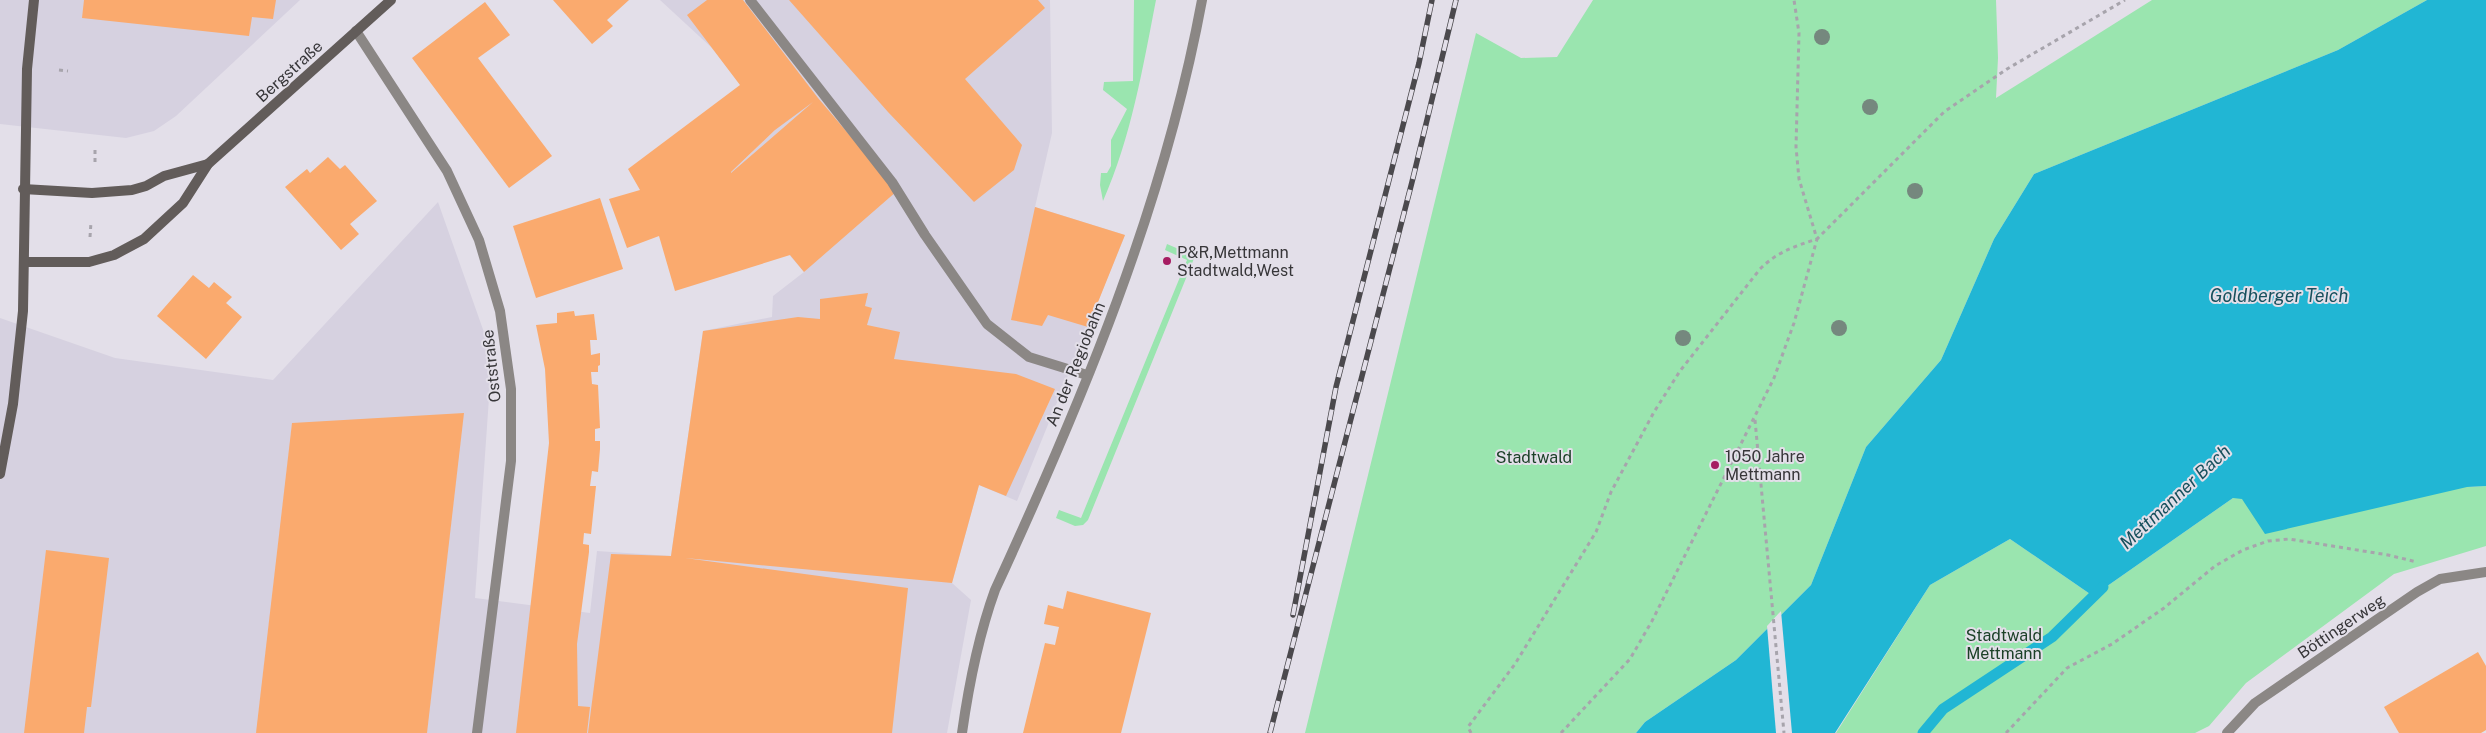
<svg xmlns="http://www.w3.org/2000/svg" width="2486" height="733" viewBox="0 0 2486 733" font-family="'Public Sans',sans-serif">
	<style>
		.built { fill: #d6d1e0 }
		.green { fill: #9ae5af }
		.water { fill: #21b6d4 }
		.pier { fill: #e3dfe9 }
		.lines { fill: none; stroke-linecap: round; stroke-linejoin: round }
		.stream { stroke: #21b6d4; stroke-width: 11 }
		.building { fill: #faaa6e; fill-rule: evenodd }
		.path { stroke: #a7a4ac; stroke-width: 3; stroke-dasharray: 4 4; stroke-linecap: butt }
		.lane { stroke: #8b8785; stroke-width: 10 }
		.street { stroke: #8b8785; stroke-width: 10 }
		.secondary { stroke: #625c5a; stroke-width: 10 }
		.rail-casing { stroke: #4b494d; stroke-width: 5.5 }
		.rail { stroke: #e3dfe9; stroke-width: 4; stroke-dasharray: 11; stroke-linecap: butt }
		.tree { fill: #75887e }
		.poi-dot { fill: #a61c62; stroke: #e3dfe9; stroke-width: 2 }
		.labels { text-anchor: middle; stroke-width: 4; stroke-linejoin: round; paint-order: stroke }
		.street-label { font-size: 16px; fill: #373639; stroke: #e3dfe9 }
		.poi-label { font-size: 16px; fill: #373639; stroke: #e3dfe9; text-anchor: start }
		.park-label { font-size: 16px; fill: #1b4027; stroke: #e3dfe9 }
		.water-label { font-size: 18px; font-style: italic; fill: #17505d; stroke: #e3dfe9 }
	</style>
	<rect width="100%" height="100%" fill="#e3dfe9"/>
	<g class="built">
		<path d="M0,0H300L176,116L154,131L126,138L0,124Z"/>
		<path d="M660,0H1050L1052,133L1035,207L1125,235L1017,501L979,485L952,583L971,600L947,733H0V318L115,358L273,380L438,202L492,355L475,598L590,613L597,551L671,556L703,331L772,317L773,296L804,272L724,179L775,130L712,48Z"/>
	</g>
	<g class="green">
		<path d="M1134,0H1156C1143,67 1131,138 1103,201L1100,185L1101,173H1107L1111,166V140L1127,109L1103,90L1104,82L1133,81Z"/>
		<path d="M1593,0H1996L1998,58L1996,98L2152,0H2427L2338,50L2034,174L1994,239L1941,360L1866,447L1811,585L1736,660L1645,722L1636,733H1305L1476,33L1521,58L1557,57Z"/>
		<path d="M1167,244L1195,256L1088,520L1083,525L1075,526L1056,518L1059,510L1081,518L1187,260L1165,250Z"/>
		<path d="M2486,486V546L2394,574L2246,683L2209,726L2195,733H1836L1930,585L2010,539L2093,596L2233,498Z"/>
	</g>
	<path class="water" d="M2427,0H2486V486L2467,487L2265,534L2242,499L2233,498L2093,596L2010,539L1930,585L1835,733H1636L1645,722L1736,660L1811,585L1866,447L1941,360L1994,239L2034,174L2338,50Z"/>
	<path class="pier" d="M1781,611L1792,733H1776L1767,626Z"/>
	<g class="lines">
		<path class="stream" d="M1923,733L1943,709L2052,637L2103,587"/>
	</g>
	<g class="building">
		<path d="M84,0H276L273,19L252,17L249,36L82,18Z"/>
		<path d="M553,0H629L607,20L613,26L592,44Z"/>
		<path d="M707,0H743L818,98L897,191L804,272L790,255L675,291L659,236L627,248L609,199L640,190L628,169L740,85L687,15ZM813,102L731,173V172L775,130Z"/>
		<path d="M789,0H1038L1045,8L965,79L1022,145L1014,170L974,202L888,112Z"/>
		<path d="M485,2L510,35L478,58L552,156L509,188L412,58Z"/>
		<path d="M328,157L340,169L345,165L377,201L350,224L359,234L341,250L285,187L307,169L310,173Z"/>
		<path d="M600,198L623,269L536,298L513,226Z"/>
		<path d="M1035,207L1125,235L1088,327L1048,315L1042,326L1011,320Z"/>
		<path d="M193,275L209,288L214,282L232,297L226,303L242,317L206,359L157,316Z"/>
		<path d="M868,293L865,306L872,308L867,325L900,332L894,359L1016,374L1055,389L1006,496L979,485L952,583L685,558L908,588L892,733H588L611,554L671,556L703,331L798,317L820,319V299Z"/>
		<path d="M574,311L575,316L594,314L597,340H590L591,355L600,353V365L598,366V372H591L592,384L598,385L600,428L595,429V441H600V449L598,472L592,471L590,486H596L591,534L584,533L583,544L589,545V552L577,644L578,706L590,707L587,733H516L549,443L545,369L536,325L557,323V313Z"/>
		<path d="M464,413L427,733H256L292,423Z"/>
		<path d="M46,550L109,558L91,707H87L84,733H24Z"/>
		<path d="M1067,591L1151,613L1121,733H1023L1045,643L1055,645L1059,627L1044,624L1048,605L1063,609Z"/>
		<path d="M2478,652L2486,666V730L2481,733H2399L2384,707Z"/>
	</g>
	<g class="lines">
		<g class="path">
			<path d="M59,70L68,71"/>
			<path d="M95,162V150"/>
			<path d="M90,237L91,222"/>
			<path d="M1755,420L1784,733"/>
			<path d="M1471,733L1468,727L1515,664L1596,532L1611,492L1654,412L1680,371L1760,269C1777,252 1795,246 1817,239L1944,112L2007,69L2125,0"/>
			<path d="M1561,733L1630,659L1652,621L1774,378L1794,323L1817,239L1799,179L1796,147L1799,33L1794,0"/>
			<path d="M2006,733L2067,668L2112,644L2164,608L2215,566L2243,550L2268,541L2289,539L2388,555L2417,562"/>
		</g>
		<g class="lane">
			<path d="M750,0L892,182L925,235L987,324L1029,357L1087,375"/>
			<path d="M962,733C969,683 978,637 995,590C1082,401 1164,206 1202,0"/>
		</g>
		<g class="street">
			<path d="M356,31L447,171L479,240L500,311L511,389V461L477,733"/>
			<path d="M2227,733L2255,703L2417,592L2440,579L2486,572"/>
		</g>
		<g class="secondary">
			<path d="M23,189L92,193L132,190L146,186L164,176L208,164"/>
			<path d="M24,262H89L114,255L144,239L183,203L208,164L391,0"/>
			<path d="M0,474L13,404L23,311L27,69L34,0"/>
		</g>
		<g class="rail-casing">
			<g id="rail">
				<path d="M1293,615L1336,387L1419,63L1432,0"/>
				<path d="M1270,733L1412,182L1456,0"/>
			</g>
		</g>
		<use href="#rail" class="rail"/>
	</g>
	<g class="tree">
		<circle cx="1822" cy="37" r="8"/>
		<circle cx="1870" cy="107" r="8"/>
		<circle cx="1915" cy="191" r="8"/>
		<circle cx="1839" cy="328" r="8"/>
		<circle cx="1683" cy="338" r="8"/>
	</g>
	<g class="poi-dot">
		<circle cx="1167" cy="261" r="5"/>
		<circle cx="1715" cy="465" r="5"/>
	</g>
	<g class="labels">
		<g class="street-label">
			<text transform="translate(289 71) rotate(-42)" y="6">Bergstraße</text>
			<text transform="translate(1075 364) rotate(-68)" y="6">An der Regiobahn</text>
			<text transform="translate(491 366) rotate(-96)" y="6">Oststraße</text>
			<text transform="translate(2341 626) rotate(-34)" y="6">Böttingerweg</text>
		</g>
		<g class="poi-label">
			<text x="1177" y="258">P&amp;R,Mettmann<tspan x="1177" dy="18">Stadtwald,West</tspan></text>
			<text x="1725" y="462">1050 Jahre<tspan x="1725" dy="18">Mettmann</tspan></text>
		</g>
		<g class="park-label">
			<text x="1534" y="463">Stadtwald</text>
			<text x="2004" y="641">Stadtwald<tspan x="2004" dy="18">Mettmann</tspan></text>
		</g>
		<g class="water-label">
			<text x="2279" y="302">Goldberger Teich</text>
			<text transform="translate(2175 497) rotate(-43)" y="6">Mettmanner Bach</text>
		</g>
	</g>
</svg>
